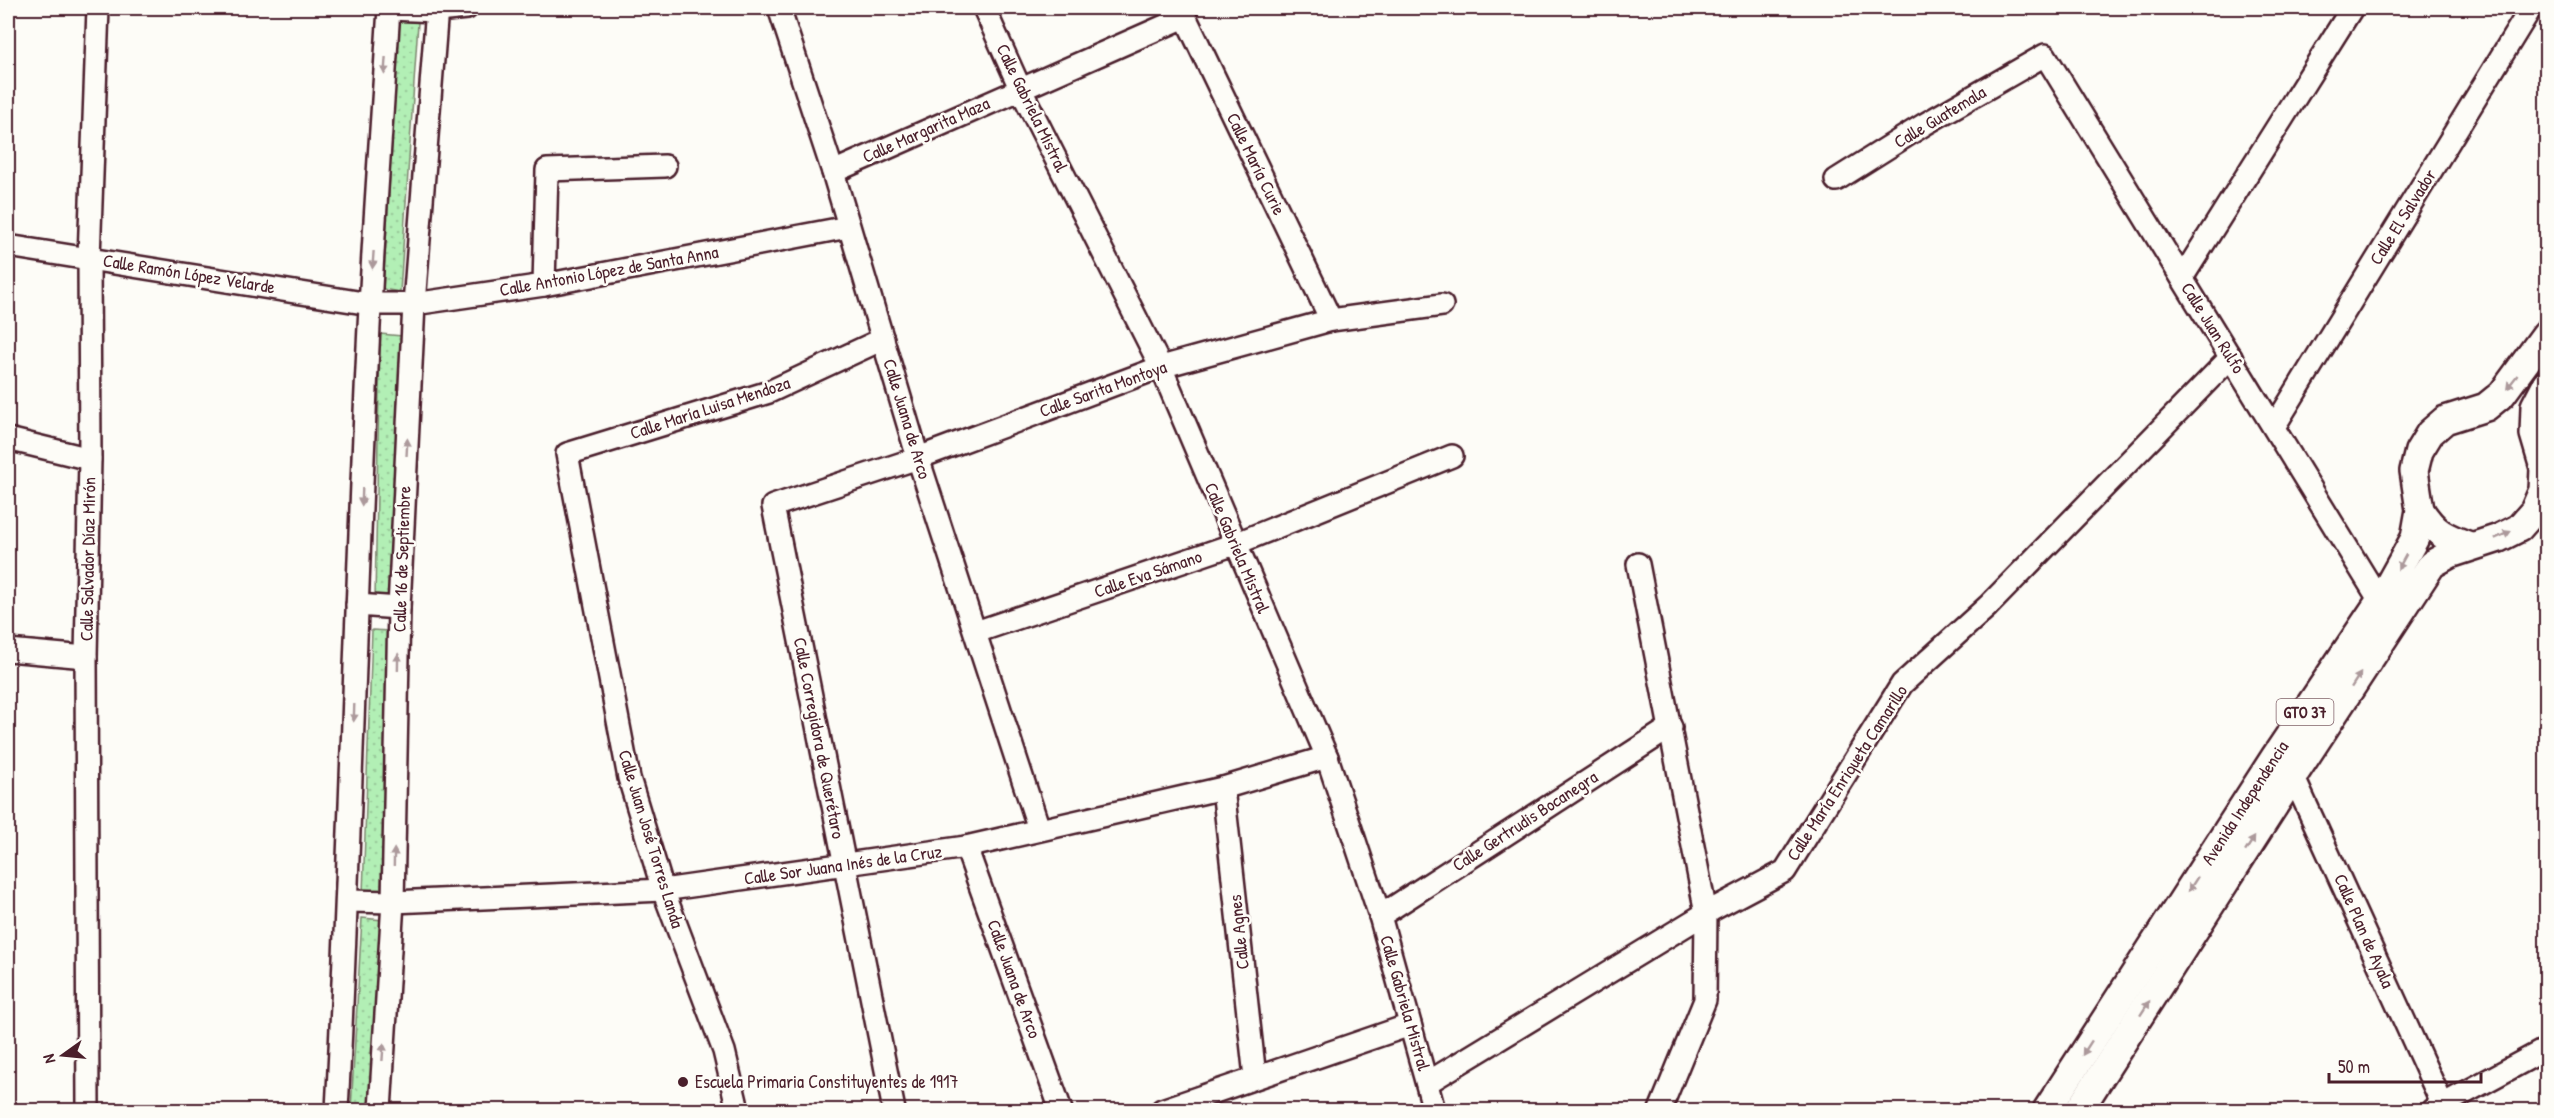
<svg xmlns="http://www.w3.org/2000/svg" width="2554" height="1118" viewBox="0 0 2554 1118" font-family="'Patrick Hand',sans-serif">
	<style>
		.grass { fill: url(#grass-dots); stroke: #7e8770; stroke-width: 1.5 }
		.lines { fill: none; stroke-linecap: round; stroke-linejoin: round }
		.minor-casing { stroke: #4a1f2b; stroke-width: 26 }
		.major-casing { stroke: #4a1f2b; stroke-width: 32 }
		.minor { stroke: #fdfcf7; stroke-width: 21 }
		.major { stroke: #fdfcf7; stroke-width: 27 }
		.oneway { fill: #ac999b }
		.poi-dot { fill: #4a1f2b; stroke: #fdfcf7; stroke-width: 2 }
		.labels { text-anchor: middle; stroke-width: 5; stroke-linejoin: round; paint-order: stroke }
		.shield { fill: #fdfcf7; stroke: #806168; stroke-width: 1.5 }
		.shield-label { font-size: 16px; font-weight: bold; fill: #4a1f2b }
		.street-label { font-size: 18px; fill: #4a1f2b; stroke: #fdfcf7 }
		.poi-label { font-size: 18px; fill: #4a1f2b; stroke: #fdfcf7; text-anchor: start }
	</style>
	<defs>
		<pattern id="grass-dots" width="8" height="8" patternUnits="userSpaceOnUse" patternTransform="scale(1.5)"><rect width="8" height="8" fill="#b2efb5"/><path d="M2 2h.1M6 6h.1" fill="none" stroke="#9bcc9c" stroke-width="1.8" stroke-linecap="round"/></pattern>
	</defs>
	<rect width="100%" height="100%" fill="#fdfcf7"/>
	<filter id="ink" filterUnits="userSpaceOnUse"><feTurbulence type="fractalNoise" baseFrequency=".0167" numOctaves="2"/><feDisplacementMap in="SourceGraphic" scale="12" xChannelSelector="R" yChannelSelector="G"/><feConvolveMatrix kernelMatrix="1 2 1 2 8 2 1 2 1" color-interpolation-filters="sRGB"/></filter>
	<g filter="url(#ink)">
		<g class="grass">
			<path d="M400,8H419L400,292L383,289Z"/>
			<path d="M380,334L402,336L390,600L375,599Z"/>
			<path d="M372,630L389,631L381,893L363,894Z"/>
			<path d="M362,918L383,920L368,1110H351Z"/>
		</g>
		<g class="lines">
			<g class="minor-casing">
				<g id="minor">
					<path d="M779,8L833,172L918,458L1039,829"/>
					<path d="M984,8L1020,88L1161,367L1327,757L1380,916L1434,1110"/>
					<path d="M1181,8L1331,320"/>
					<path d="M389,9L437,11L467,8"/>
					<path d="M833,172L1185,17"/>
					<path d="M1836,180L1925,124L2045,55L2380,601"/>
					<path d="M8,246L370,304H414L544,285L848,227"/>
					<path d="M2182,278L2352,8"/>
					<path d="M544,285L547,170L665,166"/>
					<path d="M2274,427L2531,8"/>
					<path d="M8,439L90,459"/>
					<path d="M1638,564L1706,913L1705,1000L1660,1110"/>
					<path d="M357,605L399,608"/>
					<path d="M976,632L1235,544L1452,456"/>
					<path d="M8,650L86,657"/>
					<path d="M2284,767L2293,776L2445,1110"/>
					<path d="M1223,788L1255,1077"/>
					<path d="M966,847L1061,1110"/>
					<path d="M348,901L393,902L663,890L966,847L1223,788L1327,757"/>
					<path d="M1380,916L1671,727"/>
					<path d="M1427,1083L1706,913L1785,871L1902,684L1988,606L2231,357"/>
					<path d="M88,1110L86,657L90,459L89,258L98,8"/>
					<path d="M337,1110C351,843 356,574 370,307C375,207 383,107 389,8"/>
					<path d="M380,1110L393,902L399,608L414,304L437,8"/>
					<path d="M738,1110L724,1051L663,890L629,778L567,454L769,392L883,339"/>
					<path d="M894,1110L773,506L918,458L1161,367L1331,320L1442,305"/>
					<path d="M1162,1110L1410,1025"/>
					<path d="M2433,1110L2546,1049"/>
				</g>
			</g>
			<g class="major-casing">
				<g id="major">
					<path d="M2420,510C2435,533 2444,537 2470,546"/>
					<path d="M2047,1110L2275,757L2380,601L2415,538L2420,510L2414,471L2419,451L2430,433L2445,420L2486,407L2502,394L2546,334"/>
					<path d="M2079,1110L2293,776L2432,564L2450,554L2499,538L2519,528L2534,511L2543,490L2544,468L2534,434L2535,406L2546,385"/>
				</g>
			</g>
			<use href="#minor" class="minor"/>
			<use href="#major" class="major"/>
		</g>
		<defs><path id="oneway-solid" d="M-6-.8H1V-3.2L6.5 0L1 3.2V.8H-6Z" transform="scale(1.5)"/></defs>
		<g class="oneway">
			<use href="#oneway-solid" transform="translate(385 66) rotate(94)"/>
			<use href="#oneway-solid" transform="translate(373 260) rotate(94)"/>
			<use href="#oneway-solid" transform="translate(2512 382) rotate(128)"/>
			<use href="#oneway-solid" transform="translate(407 447) rotate(-87)"/>
			<use href="#oneway-solid" transform="translate(362 497) rotate(92)"/>
			<use href="#oneway-solid" transform="translate(2503 535) rotate(-24)"/>
			<use href="#oneway-solid" transform="translate(2402 562) rotate(119)"/>
			<use href="#oneway-solid" transform="translate(398 662) rotate(-89)"/>
			<use href="#oneway-solid" transform="translate(2356 680) rotate(-57)"/>
			<use href="#oneway-solid" transform="translate(354 713) rotate(92)"/>
			<use href="#oneway-solid" transform="translate(2250 844) rotate(-57)"/>
			<use href="#oneway-solid" transform="translate(394 857) rotate(-89)"/>
			<use href="#oneway-solid" transform="translate(2193 884) rotate(123)"/>
			<use href="#oneway-solid" transform="translate(2145 1008) rotate(-57)"/>
			<use href="#oneway-solid" transform="translate(2087 1048) rotate(123)"/>
			<use href="#oneway-solid" transform="translate(383 1052) rotate(-86)"/>
		</g>
	</g>
	<circle class="poi-dot" cx="683" cy="1082" r="6"/>
	<g class="labels">
		<rect class="shield" x="2276.5" y="699" width="57" height="26" rx="4.5"/>
		<g class="shield-label">
			<text x="2305" y="718">GTO 37</text>
		</g>
		<g class="street-label">
			<text transform="translate(1032 108) rotate(64)" y="6">Calle Gabriela Mistral</text>
			<text transform="translate(1940 117) rotate(-31)" y="6">Calle Guatemala</text>
			<text transform="translate(926 130) rotate(-24)" y="6">Calle Margarita Maza</text>
			<text transform="translate(1256 164) rotate(64)" y="6">Calle María Curie</text>
			<text transform="translate(2403 217) rotate(-58)" y="6">Calle El Salvador</text>
			<text transform="translate(609 271) rotate(-10)" y="6">Calle Antonio López de Santa Anna</text>
			<text transform="translate(189 274) rotate(9)" y="6">Calle Ramón López Velarde</text>
			<text transform="translate(2213 328) rotate(58)" y="6">Calle Juan Rulfo</text>
			<text transform="translate(1103 389) rotate(-20)" y="6">Calle Sarita Montoya</text>
			<text transform="translate(710 408) rotate(-18)" y="6">Calle María Luisa Mendoza</text>
			<text transform="translate(907 419) rotate(73)" y="6">Calle Juana de Arco</text>
			<text transform="translate(1237 548) rotate(67)" y="6">Calle Gabriela Mistral</text>
			<text transform="translate(88 559) rotate(-89)" y="6">Calle Salvador Díaz Mirón</text>
			<text transform="translate(402 559) rotate(-88)" y="6">Calle 16 de Septiembre</text>
			<text transform="translate(1148 574) rotate(-19)" y="6">Calle Eva Sámano</text>
			<text transform="translate(819 738) rotate(79)" y="6">Calle Corregidora de Querétaro</text>
			<text transform="translate(1847 773) rotate(-57)" y="6">Calle María Enriqueta Camarillo</text>
			<text transform="translate(2245 803) rotate(-57)" y="6">Avenida Independencia</text>
			<text transform="translate(1525 821) rotate(-33)" y="6">Calle Gertrudis Bocanegra</text>
			<text transform="translate(651 839) rotate(73)" y="6">Calle Juan José Torres Landa</text>
			<text transform="translate(843 865) rotate(-8)" y="6">Calle Sor Juana Inés de la Cruz</text>
			<text transform="translate(2364 931) rotate(66)" y="6">Calle Plan de Ayala</text>
			<text transform="translate(1239 932) rotate(-96)" y="6">Calle Agnes</text>
			<text transform="translate(1014 979) rotate(70)" y="6">Calle Juana de Arco</text>
			<text transform="translate(1405 1003) rotate(74)" y="6">Calle Gabriela Mistral</text>
		</g>
		<g class="poi-label">
			<text x="695" y="1088">Escuela Primaria Constituyentes de 1917</text>
		</g>
	</g>
	<rect width="2554" height="1118" fill="none" stroke="#fdfcf7" stroke-width="30"/>
	<rect x="15" y="15" width="2524" height="1088" fill="none" stroke="#4a1f2b" stroke-width="2" filter="url(#ink)"/>
	<g transform="translate(63 1055) rotate(255)" stroke="#fdfcf7" stroke-width="4.5" paint-order="stroke">
	<path d="M0-4.5L10 22L0 15L-10 22Z" fill="#4a1f2b"/>
	<text y="-9" font-size="16" font-weight="bold" text-anchor="middle" fill="#4a1f2b">N</text>
	</g>
	<path d="M2329 1073v9h152v-9" fill="none" stroke="#4a1f2b" stroke-width="3"/>
	<text x="2338" y="1073" font-size="18" fill="#4a1f2b" stroke="#fdfcf7" stroke-width="4.5" paint-order="stroke">50 m</text>
</svg>
